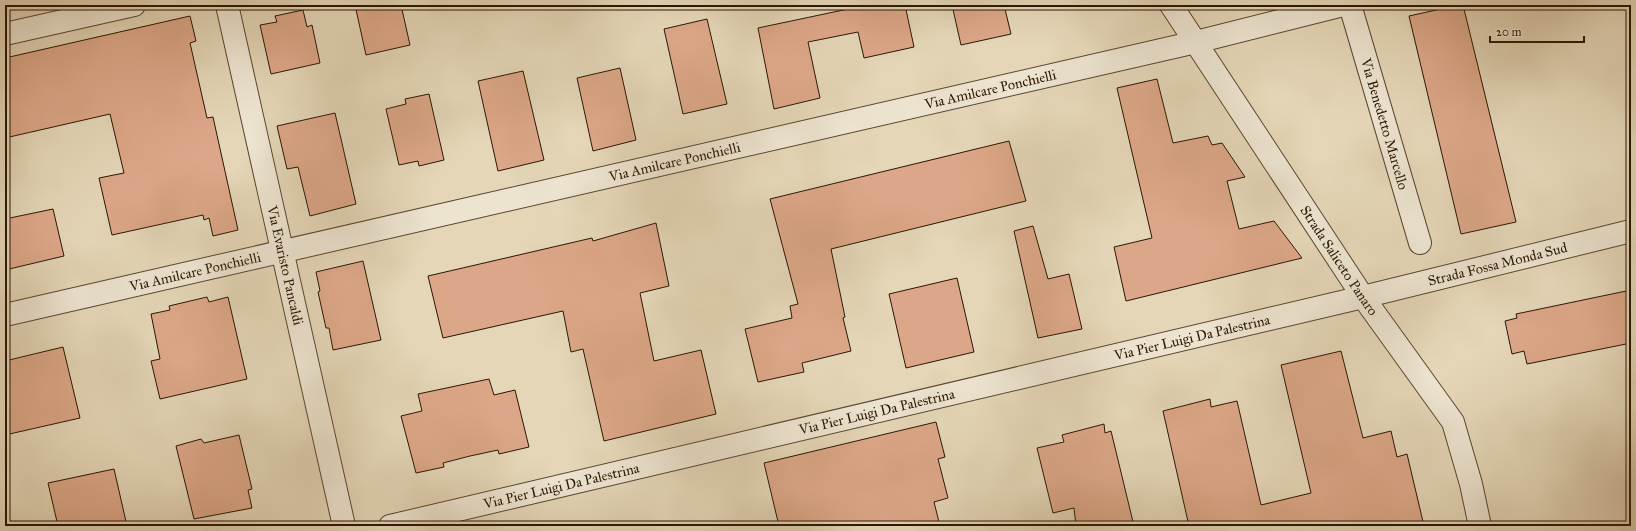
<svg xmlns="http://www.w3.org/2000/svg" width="1636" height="531" viewBox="0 0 1636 531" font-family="'IM FELL Great Primer',serif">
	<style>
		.building { fill: #dca788; stroke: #2b1602 }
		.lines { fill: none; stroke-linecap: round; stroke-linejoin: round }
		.minor-casing { stroke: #59462f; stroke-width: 24 }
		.minor { stroke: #ede4d0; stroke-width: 22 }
		.labels { text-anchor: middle; stroke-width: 3; stroke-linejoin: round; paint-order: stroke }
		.street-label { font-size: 14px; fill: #2b1602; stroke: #ede4d0 }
	</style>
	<rect width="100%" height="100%" fill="#e4d6b7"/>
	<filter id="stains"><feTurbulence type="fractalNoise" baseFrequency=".005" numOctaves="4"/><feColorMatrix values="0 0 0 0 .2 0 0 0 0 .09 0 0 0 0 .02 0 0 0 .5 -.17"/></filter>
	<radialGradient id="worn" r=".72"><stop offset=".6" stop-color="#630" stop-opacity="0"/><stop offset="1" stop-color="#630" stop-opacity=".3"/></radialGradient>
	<g class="building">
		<path d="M355,5H401L410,45L366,55Z"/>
		<path d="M847,5H905L914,47L864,58L858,32L808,42L820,98L774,109L758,28L848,9Z"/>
		<path d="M952,5H1004L1011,34L961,45Z"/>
		<path d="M1459,5H1463L1516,222L1461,234L1409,16Z"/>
		<path d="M303,10L307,27L312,25L320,63L271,74L260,25L277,22L275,16Z"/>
		<path d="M190,16L196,41L190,43L207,118L213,117L238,230L213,236L209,218L204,220L203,215L112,235L99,178L124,173L110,114L5,138V58Z"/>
		<path d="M707,19L727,104L683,114L664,29Z"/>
		<path d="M620,68L636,140L593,151L577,78Z"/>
		<path d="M523,71L544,160L498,171L478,81Z"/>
		<path d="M1157,79L1173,143L1208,136L1212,145L1222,143L1245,177L1227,181L1239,229L1274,221L1302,258L1126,301L1114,247L1152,238L1117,88Z"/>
		<path d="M429,94L444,160L419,166L418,161L399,165L386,109L406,104L405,99Z"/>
		<path d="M335,113L356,204L310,216L298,167L287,169L277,126Z"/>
		<path d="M1009,141L1026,201L831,249L845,317L843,318L851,351L802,363L804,372L758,382L745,329L792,318L790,306L798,304L770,199Z"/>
		<path d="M53,209L64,256L5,270V219Z"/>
		<path d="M656,223L669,286L640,293L654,361L701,350L716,414L604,441L583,349L571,352L563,311L443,338L428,276L592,238L593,241Z"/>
		<path d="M1033,226L1048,279L1069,274L1082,329L1038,338L1014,231Z"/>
		<path d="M363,261L381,340L333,350L329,328H326L318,292L320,291L316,272Z"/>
		<path d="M957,278L974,352L906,368L889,294Z"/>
		<path d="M1631,290V343L1527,364L1524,351L1512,354L1505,321L1517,318L1516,314Z"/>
		<path d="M207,297L209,302L228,297L247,379L160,399L151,361L160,359L151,314L170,310L169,306Z"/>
		<path d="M63,347L80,418L5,435V361Z"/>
		<path d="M1341,351L1363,438L1391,431L1397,457L1407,454L1424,526H1189L1163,411L1210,399L1211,407L1237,401L1261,505L1311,493L1281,365Z"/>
		<path d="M489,379L494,395L515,390L529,447L499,454L498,450L470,456L443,463L444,467L416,473L401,416L422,411L418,394Z"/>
		<path d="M936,422L945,457L938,459L948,498L934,502L940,526H779L764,463Z"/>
		<path d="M1104,424L1105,433L1111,431L1134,526H1076L1074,508L1053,513L1037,448L1064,442L1062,435Z"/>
		<path d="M239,435L252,489L248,490L252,508L194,519L176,446L201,439L204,443Z"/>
		<path d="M114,469L127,526H58L48,483Z"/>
	</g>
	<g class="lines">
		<g class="minor-casing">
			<g id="minor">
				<path id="s1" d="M227,5L344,526"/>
				<path id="s2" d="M1171,5L1363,297L1453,422L1471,484L1480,526"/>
				<path id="s3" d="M1350,5L1420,243"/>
				<path d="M5,34L134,5"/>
				<path id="s4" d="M5,315L1196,42L1343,5"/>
				<path id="s5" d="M390,526L1363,297L1631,231"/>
			</g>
		</g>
		<use href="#minor" class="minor"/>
	</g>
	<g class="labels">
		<g class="street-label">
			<text dy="5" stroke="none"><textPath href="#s4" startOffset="1011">Via Amilcare Ponchielli</textPath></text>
			<text dy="5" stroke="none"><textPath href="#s3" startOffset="124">Via Benedetto Marcello</textPath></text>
			<text dy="5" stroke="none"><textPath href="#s4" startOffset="687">Via Amilcare Ponchielli</textPath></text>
			<text dy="5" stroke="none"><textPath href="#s2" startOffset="306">Strada Saliceto Panaro</textPath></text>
			<text dy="5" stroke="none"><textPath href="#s5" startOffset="1138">Strada Fossa Monda Sud</textPath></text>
			<text dy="5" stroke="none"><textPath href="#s1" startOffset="267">Via Evaristo Pancaldi</textPath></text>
			<text dy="5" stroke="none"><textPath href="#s4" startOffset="195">Via Amilcare Ponchielli</textPath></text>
			<text dy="5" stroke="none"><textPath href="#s5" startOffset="824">Via Pier Luigi Da Palestrina</textPath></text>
			<text dy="5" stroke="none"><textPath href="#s5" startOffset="500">Via Pier Luigi Da Palestrina</textPath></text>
			<text dy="5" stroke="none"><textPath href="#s5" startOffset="176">Via Pier Luigi Da Palestrina</textPath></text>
		</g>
	</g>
	<rect width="1636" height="531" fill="none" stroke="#e4d6b7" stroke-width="20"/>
	<rect x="6" y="6" width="1624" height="519" fill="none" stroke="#2b1602" stroke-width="2"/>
	<rect x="10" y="10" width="1616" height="511" fill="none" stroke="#2b1602"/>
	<path d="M1490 36v6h94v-6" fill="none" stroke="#2b1602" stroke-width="2"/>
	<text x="1496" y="36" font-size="12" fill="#2b1602" stroke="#ede4d0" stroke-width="3" paint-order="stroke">20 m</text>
	<rect width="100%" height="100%" filter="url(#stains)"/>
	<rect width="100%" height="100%" fill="url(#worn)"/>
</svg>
